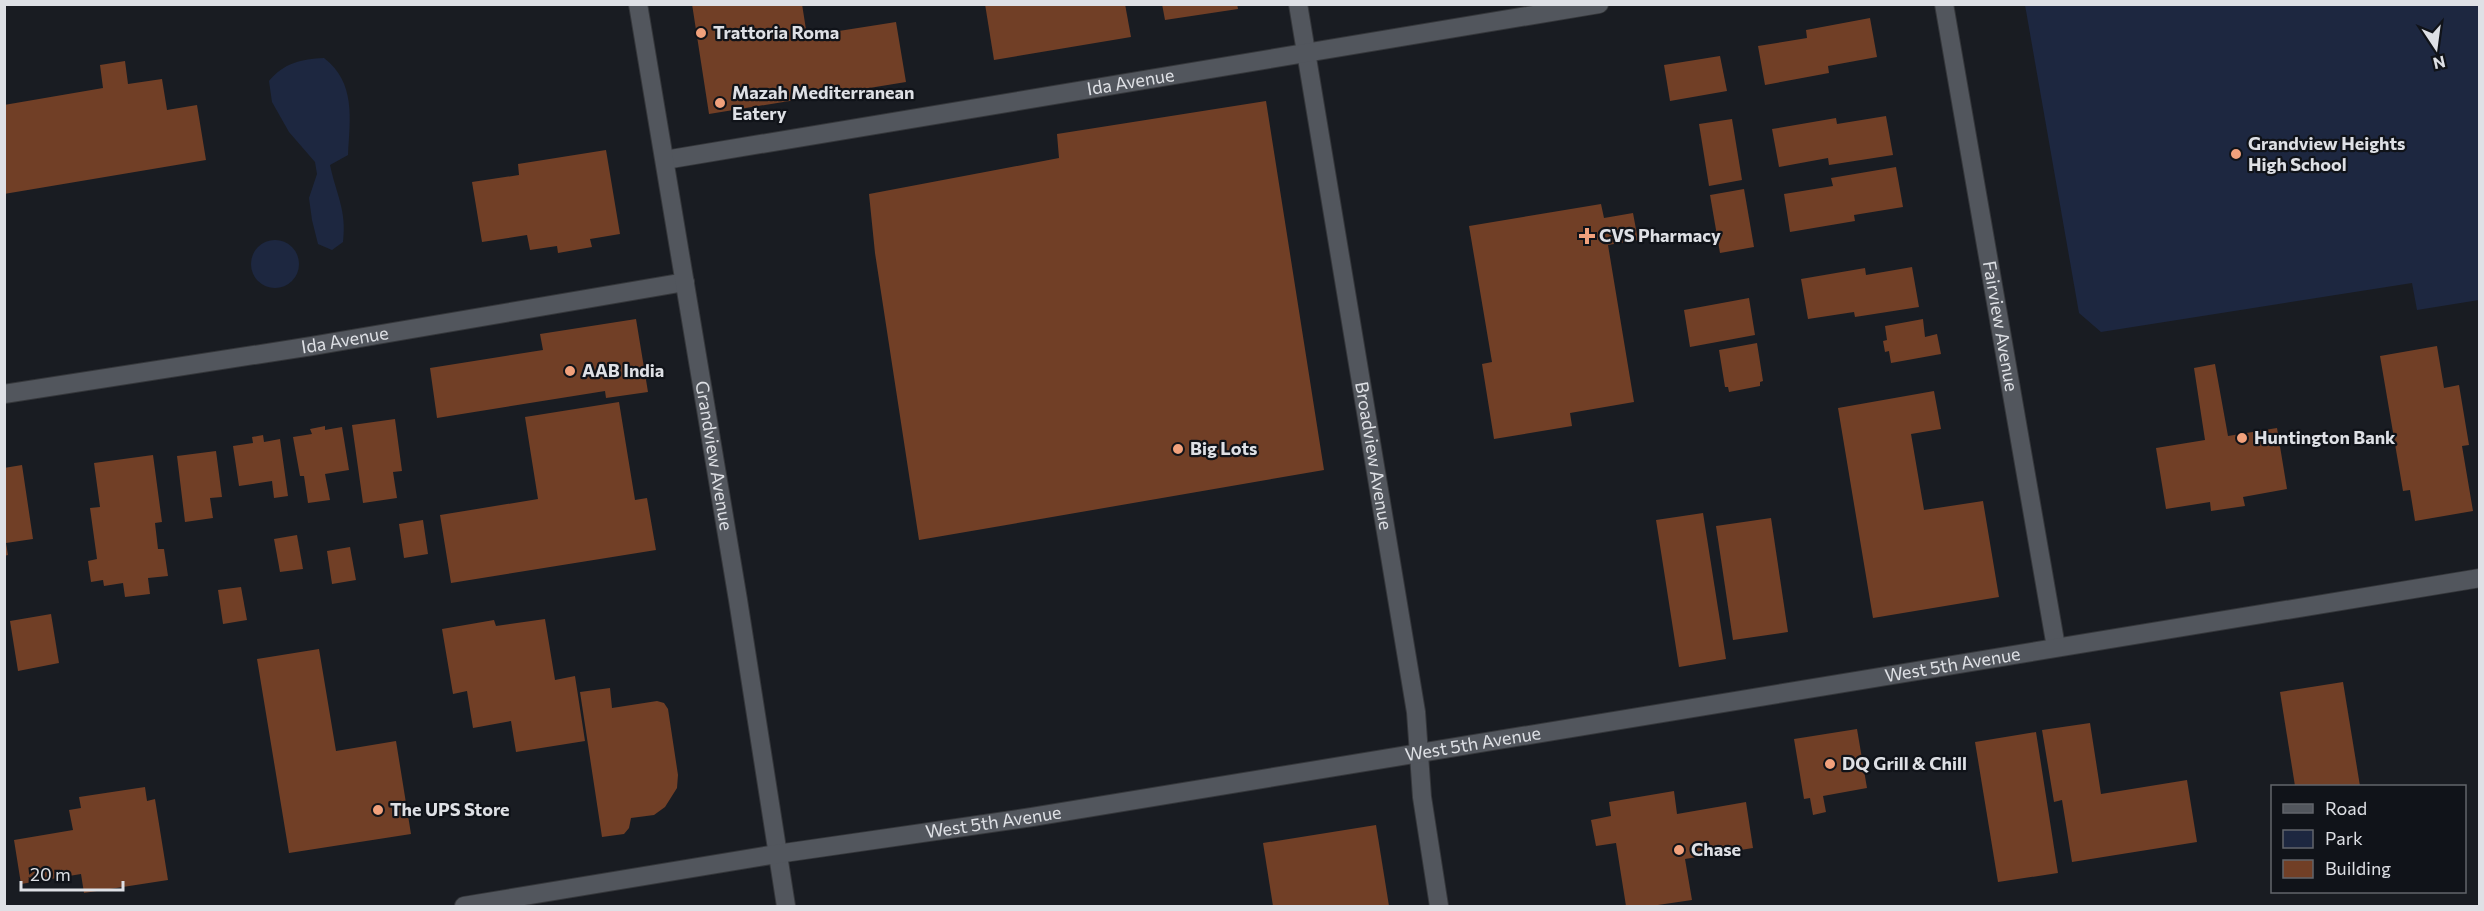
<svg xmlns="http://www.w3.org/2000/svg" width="2484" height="911" viewBox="0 0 2484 911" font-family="Commissioner,sans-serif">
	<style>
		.green { fill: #1d2740 }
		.building { fill: #713f26 }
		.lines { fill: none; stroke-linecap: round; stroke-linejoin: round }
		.street-casing { stroke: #35373b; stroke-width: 20 }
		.secondary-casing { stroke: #35373b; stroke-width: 20 }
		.street { stroke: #52565d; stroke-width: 18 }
		.secondary { stroke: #52565d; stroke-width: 18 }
		.poi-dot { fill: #f1a17c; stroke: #101319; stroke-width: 2 }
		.labels { text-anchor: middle; stroke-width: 4.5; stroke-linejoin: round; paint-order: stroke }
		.poi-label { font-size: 18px; font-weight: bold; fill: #dee0e5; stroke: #101319; text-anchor: start }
		.street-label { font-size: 18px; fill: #dee0e5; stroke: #101319 }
	</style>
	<rect width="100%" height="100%" fill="#191c22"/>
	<g class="green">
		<path d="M2025,5H2479V300L2417,310L2412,283L2101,332L2079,313Z"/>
		<path d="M324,58C356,83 350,118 348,155L330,165C336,194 347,210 343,242L332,250L318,244L312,220L309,198L317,174L315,162L289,132L272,102L269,81C284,63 301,59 324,58Z"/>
		<circle cx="275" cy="264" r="24"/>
	</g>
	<g class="building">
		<path d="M692,4H802L807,36L896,22L906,82L709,114Z"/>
		<path d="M985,4H1125L1131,37L994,60Z"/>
		<path d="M1162,4H1237L1238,9L1165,20Z"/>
		<path d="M1870,18L1877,57L1828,66L1829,73L1765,85L1758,46L1807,38L1806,30Z"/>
		<path d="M1720,56L1727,91L1670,101L1664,65Z"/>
		<path d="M125,61L128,84L162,79L167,110L197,105L206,160L4,194V105L103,88L100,65Z"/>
		<path d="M1266,101L1324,470L919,540L875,253L869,194L1059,158L1057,134Z"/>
		<path d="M1886,116L1893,155L1829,165L1828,158L1779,167L1772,129L1836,118L1837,124Z"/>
		<path d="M1732,119L1742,180L1709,186L1699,124Z"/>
		<path d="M606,150L620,234L590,239L592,247L558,253L557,246L530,250L527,235L482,242L472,182L519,175L518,164Z"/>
		<path d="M1896,167L1903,207L1854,215L1855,221L1790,232L1784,194L1833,186L1831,178Z"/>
		<path d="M1744,189L1754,247L1720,253L1710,195Z"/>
		<path d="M1601,204L1604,218L1633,213L1638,240L1608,245L1634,402L1570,413L1572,426L1494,439L1482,364L1492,362L1469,226Z"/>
		<path d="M1912,267L1919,307L1855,317L1854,312L1808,319L1801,279L1865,268L1866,275Z"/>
		<path d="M1749,298L1755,335L1690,347L1684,310Z"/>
		<path d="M636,319L648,392L606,398L605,391L437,418L430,368L543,350L540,334Z"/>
		<path d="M1923,319L1925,337L1937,334L1941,354L1891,363L1889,351L1885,352L1883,341L1887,340L1885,326Z"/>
		<path d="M1757,343L1763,381L1760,382V386L1729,392L1728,387H1725L1719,350Z"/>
		<path d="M2437,346L2444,388L2459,385L2469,445L2462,446L2473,511L2415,521L2410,490L2403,491L2380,356Z"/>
		<path d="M2215,364L2228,436L2277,428L2287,489L2243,497L2245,506L2211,511L2210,502L2166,509L2156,448L2205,440L2194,368Z"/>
		<path d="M1934,391L1941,429L1911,434L1924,510L1983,501L1999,597L1873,618L1838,408Z"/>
		<path d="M619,402L635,500L647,498L656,550L451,583L440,515L538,499L525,417Z"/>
		<path d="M395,419L402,471L393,472L397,498L363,503L352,425Z"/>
		<path d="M325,426V430L342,427L349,470L325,474L330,500L308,503L304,476H300L293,437L312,434L310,429Z"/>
		<path d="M263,435L264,442L280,439L288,496L274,498L272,481L239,486L233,446L253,443L252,437Z"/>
		<path d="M216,451L222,497L210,498L213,518L185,522L177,456Z"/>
		<path d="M153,455L162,522L155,523L158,549H164L168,576L148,578L150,594L125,597L123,583L104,586L103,580L91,582L88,561L97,559L90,508L100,507L94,463Z"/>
		<path d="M22,465L33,539L6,543L8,555L4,556V468Z"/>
		<path d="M1703,513L1726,659L1679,667L1656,520Z"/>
		<path d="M1771,518L1788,632L1733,640L1716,526Z"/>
		<path d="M423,520L428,554L404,558L399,524Z"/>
		<path d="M297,535L303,569L280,572L274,539Z"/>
		<path d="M350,547L356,580L332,584L327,551Z"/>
		<path d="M241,587L247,620L223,624L218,590Z"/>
		<path d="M51,614L59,663L18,671L10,621Z"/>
		<path d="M545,619L555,680L575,676L585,741L516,752L511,721L473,728L467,691L453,694L442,629L494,620L496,626Z"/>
		<path d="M319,649L336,751L396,741L411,834L289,853L257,659Z"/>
		<path d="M2343,682L2360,786H2295L2280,692Z"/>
		<path d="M610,688L612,708L657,701L664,703L668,709L678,775L677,788L665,807L654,815L631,818L629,828L624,834L602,837L580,692Z"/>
		<path d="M2090,723L2101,794L2187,780L2197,842L2072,862L2062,800L2054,802L2042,730Z"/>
		<path d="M1857,729L1867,788L1823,796L1826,812L1813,815L1810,798L1804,799L1794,739Z"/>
		<path d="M2036,732L2058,873L1998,882L1975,742Z"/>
		<path d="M145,787L147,801L155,799L168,880L84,893L81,874L21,884L14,840L73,830L69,810L81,808L79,797Z"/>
		<path d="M1674,791L1677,814L1746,802L1753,848L1685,859L1692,900L1651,906H1626L1616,843L1596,846L1591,820L1611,816L1609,802Z"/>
		<path d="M1376,825L1389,906H1273L1263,843Z"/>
	</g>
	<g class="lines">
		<g class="street-casing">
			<g id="street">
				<path id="s1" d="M1298,4L1416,712L1422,797L1439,906"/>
				<path id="s2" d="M1944,4L2056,647"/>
				<path id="s3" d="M665,160L1599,4"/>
				<path id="s4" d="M4,394L312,346L685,282"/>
			</g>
		</g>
		<g class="secondary-casing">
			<g id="secondary">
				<path id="s5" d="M638,4L738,600L786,906"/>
				<path id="s6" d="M464,906L777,854L1032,817L2480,578"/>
			</g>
		</g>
		<use href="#street" class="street"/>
		<use href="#secondary" class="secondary"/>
	</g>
	<g class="poi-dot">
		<circle cx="701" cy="33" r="6"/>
		<circle cx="720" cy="103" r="6"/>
		<circle cx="2236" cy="154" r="6"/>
		<path d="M1584 227h6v6h6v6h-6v6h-6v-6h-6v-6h6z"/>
		<circle cx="570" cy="371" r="6"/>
		<circle cx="2242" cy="438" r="6"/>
		<circle cx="1178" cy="449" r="6"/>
		<circle cx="1830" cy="764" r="6"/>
		<circle cx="378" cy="810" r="6"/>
		<circle cx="1679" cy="850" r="6"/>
	</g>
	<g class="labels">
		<g class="poi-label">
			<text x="713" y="39">Trattoria Roma</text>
			<text x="732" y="99">Mazah Mediterranean<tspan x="732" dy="21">Eatery</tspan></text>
			<text x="2248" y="150">Grandview Heights<tspan x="2248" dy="21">High School</tspan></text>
			<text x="1599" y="242">CVS Pharmacy</text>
			<text x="582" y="377">AAB India</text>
			<text x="2254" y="444">Huntington Bank</text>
			<text x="1190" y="455">Big Lots</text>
			<text x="1842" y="770">DQ Grill &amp; Chill</text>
			<text x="390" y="816">The UPS Store</text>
			<text x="1691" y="856">Chase</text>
		</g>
		<g class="street-label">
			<text dy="6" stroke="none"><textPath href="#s3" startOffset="472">Ida Avenue</textPath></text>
			<text dy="6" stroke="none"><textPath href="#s2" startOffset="327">Fairview Avenue</textPath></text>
			<text dy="6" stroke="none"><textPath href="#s4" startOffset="345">Ida Avenue</textPath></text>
			<text dy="6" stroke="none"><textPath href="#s5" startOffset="458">Grandview Avenue</textPath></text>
			<text dy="6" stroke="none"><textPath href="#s1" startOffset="458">Broadview Avenue</textPath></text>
			<text dy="6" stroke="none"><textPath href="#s6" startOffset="1508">West 5th Avenue</textPath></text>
			<text dy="6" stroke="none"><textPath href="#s6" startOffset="1022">West 5th Avenue</textPath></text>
			<text dy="6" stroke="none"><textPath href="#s6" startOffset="536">West 5th Avenue</textPath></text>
		</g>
	</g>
	<rect width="2484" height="911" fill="none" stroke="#dee0e5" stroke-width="12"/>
	<rect x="2271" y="785" width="195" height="108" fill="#101319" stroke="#62656b" stroke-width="1.5"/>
	<rect x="2283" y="804" width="30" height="9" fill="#52565d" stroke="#62656b" stroke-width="1.5"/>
	<text x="2325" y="815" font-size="18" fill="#dee0e5">Road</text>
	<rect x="2283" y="830" width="30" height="18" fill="#1d2740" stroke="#62656b" stroke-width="1.5"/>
	<text x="2325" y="845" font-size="18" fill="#dee0e5">Park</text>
	<rect x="2283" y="860" width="30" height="18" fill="#713f26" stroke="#62656b" stroke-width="1.5"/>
	<text x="2325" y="875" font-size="18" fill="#dee0e5">Building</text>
	<g transform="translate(2436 48) rotate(167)" stroke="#101319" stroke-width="4.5" paint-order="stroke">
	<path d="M0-4.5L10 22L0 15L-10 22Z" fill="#dee0e5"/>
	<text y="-9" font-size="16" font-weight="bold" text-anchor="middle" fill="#dee0e5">N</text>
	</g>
	<path d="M21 881v9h102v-9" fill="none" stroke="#dee0e5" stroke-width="3"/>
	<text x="30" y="881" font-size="18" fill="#dee0e5" stroke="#101319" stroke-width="4.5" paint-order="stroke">20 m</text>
</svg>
